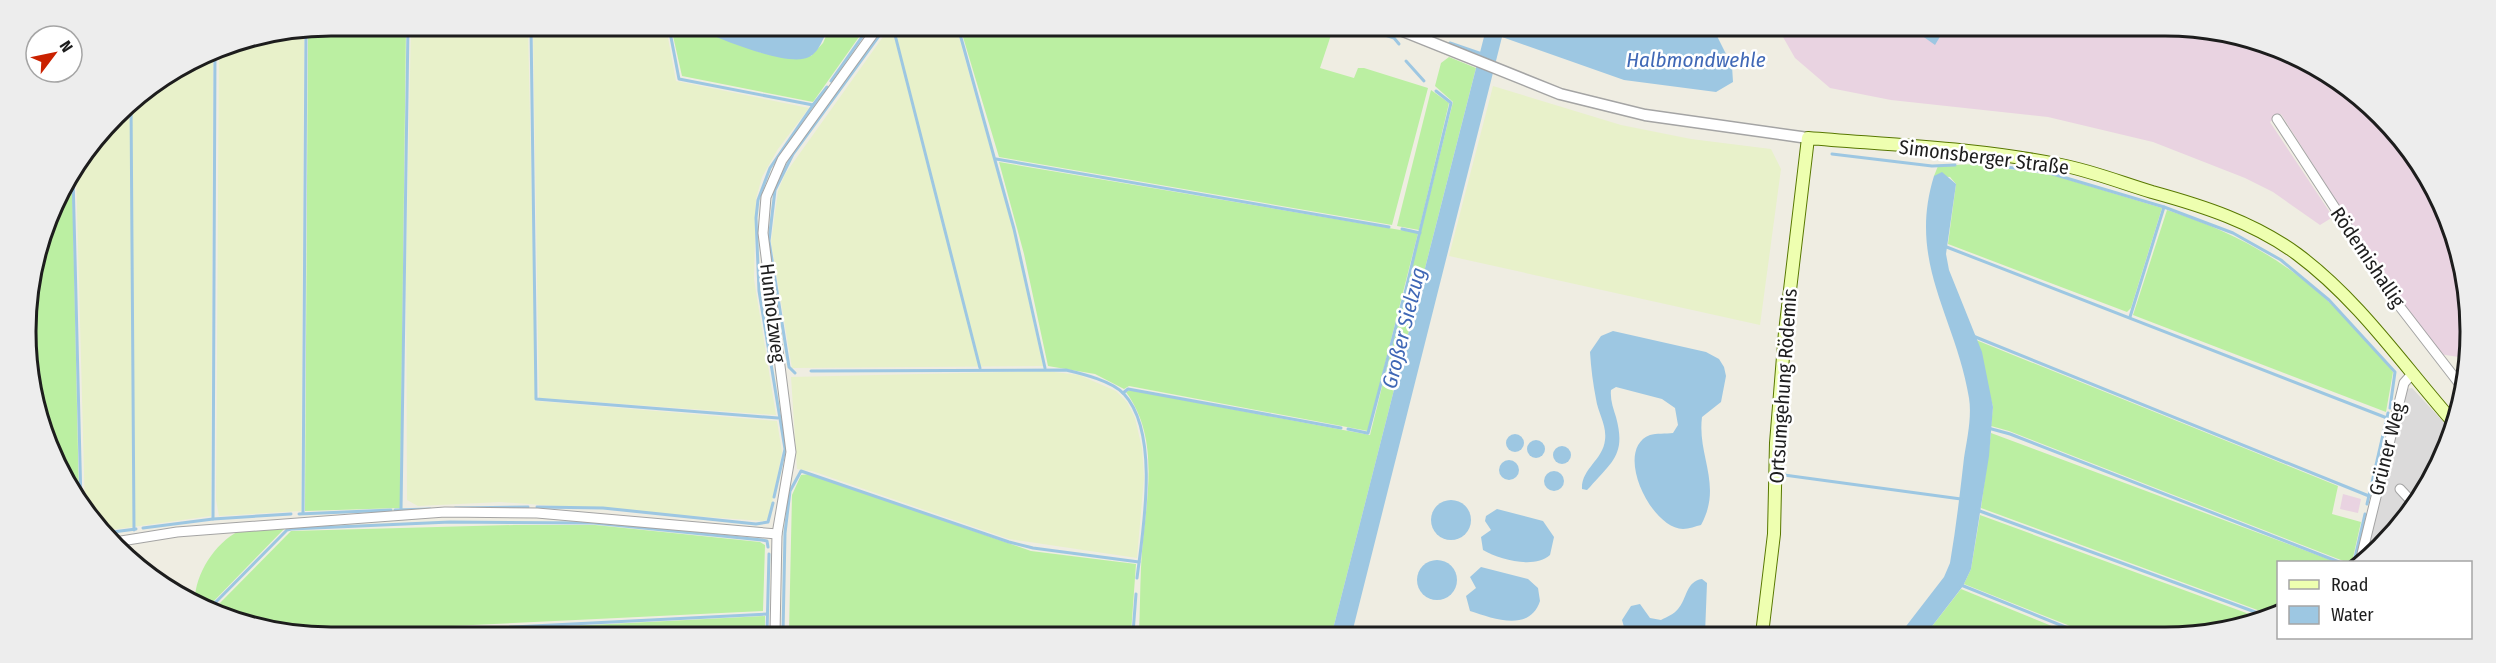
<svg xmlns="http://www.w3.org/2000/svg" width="2496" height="663" viewBox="0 0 2496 663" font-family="'Fira Sans Condensed',sans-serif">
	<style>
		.residential { fill: #dbdada }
		.industrial { fill: #e9d3e1 }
		.farmland { fill: #e8f1ca }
		.grass { fill: #bbefa2 }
		.water { fill: #9dc7e2 }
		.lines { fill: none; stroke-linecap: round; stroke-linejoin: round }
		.stream { stroke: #9dc7e2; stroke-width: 3 }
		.minor-casing { stroke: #a4a4a4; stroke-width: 11 }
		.tertiary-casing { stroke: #a4a4a4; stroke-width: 13 }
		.secondary-casing { stroke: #587800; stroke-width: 14 }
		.minor { stroke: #fff; stroke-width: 9 }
		.tertiary { stroke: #fff; stroke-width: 10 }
		.secondary { stroke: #eeffb0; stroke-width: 12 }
		.labels { text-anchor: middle; stroke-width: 5; stroke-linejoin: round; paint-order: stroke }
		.street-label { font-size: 20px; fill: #1d1d1d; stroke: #fff }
		.water-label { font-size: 21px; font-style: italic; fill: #4068b6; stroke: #fff }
		.rim { fill: none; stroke: #1d1d1d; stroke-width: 3 }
	</style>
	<rect width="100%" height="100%" fill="#efede2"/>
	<path class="residential" d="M2412,388L2451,430L2439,467L2381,548L2363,561L2406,389Z"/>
	<g class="industrial">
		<path d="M1779,30L2224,31L2334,77L2419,161L2465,271V358L2439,354L2397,297L2281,114L2270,122L2333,217L2320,225L2273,192L2245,178L2153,142L2048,117L1891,100L1830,88L1795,58Z"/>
		<path d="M2343,494L2361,499L2358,513L2340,509Z"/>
	</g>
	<g class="farmland">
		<path d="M411,26H528L536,401L777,421L782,452L769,519L763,521L500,502L418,506L407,500L406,270Z"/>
		<path d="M533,26L666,27L676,81L809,108L778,149L762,177L756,199L754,279L776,415L539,398Z"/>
		<path d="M890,27H956L1013,229L1043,366L792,368L771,242L778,191L785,174Z"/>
		<path d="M304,31L301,511L219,516L216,500L219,48Z"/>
		<path d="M213,50L211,516L103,531L89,518L85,510L76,172L129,102Z"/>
		<path d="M1493,86L1621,125L1691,139L1771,149L1781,169L1760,325L1449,256Z"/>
		<path d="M1046,371L1079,375L1116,391L1127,402L1135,418L1142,448L1144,478L1137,558L1009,539L812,471L797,469L791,377Z"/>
	</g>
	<g class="grass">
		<path d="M332,26H406L400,508L305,511L308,30Z"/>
		<path d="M671,27H694L762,53L811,56L823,43L830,27H866L813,102L682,76Z"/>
		<path d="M960,27L1333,29L1320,68L1354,78L1358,68H1364L1428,88L1392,225L999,157Z"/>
		<path d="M1449,57L1476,68L1332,633H1139C1140,611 1140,590 1141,568C1143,510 1164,444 1126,392L1130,390L1370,435L1453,102L1435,86L1441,63Z"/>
		<path d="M1431,90L1449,103L1419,230L1397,226Z"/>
		<path d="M999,162L1418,233L1368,431L1129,386L1124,389L1095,374L1048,366L1024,254Z"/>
		<path d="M1974,164L2056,176L2162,208L2131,308L2127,312L1948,244L1956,184L1950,177L1934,176L1938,166Z"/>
		<path d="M72,177L79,498L36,411L26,311L57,196Z"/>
		<path d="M2167,210C2271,244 2324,288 2393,372L2386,412L2133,315Z"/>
		<path d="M1976,340L2338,486L2332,514L2361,522L2352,562H2346L2009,431L1991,426L1993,407Z"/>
		<path d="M1991,433L2336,562H2278V612L2271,615L1981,508Z"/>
		<path d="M810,474L1031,551L1136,564L1131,633H845L811,628L810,631L824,633H789L792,495L801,475Z"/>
		<path d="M1980,515L2260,618L2204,635H2093L1964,584L1971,569Z"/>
		<path d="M514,525H595L760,542L765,545L763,611L325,632H272L215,608L291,531Z"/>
		<path d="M286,527L209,606L195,600C195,574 215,543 239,531C251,525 273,528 286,527Z"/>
		<path d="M1961,589L2074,635L1926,634Z"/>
		<path d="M765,616V633L453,632Z"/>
	</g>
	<g class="water">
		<path d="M694,27H830V28C822,37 821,51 809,57C788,68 717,38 694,27Z"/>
		<path d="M1486,29L1714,30L1732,66L1733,82L1716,92L1624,80L1502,37L1352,633H1332Z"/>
		<path d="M1914,30H1944L1935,45Z"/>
		<path d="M1942,172L1956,184L1946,254L1949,270L1982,352L1993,407L1989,456L1971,569L1963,586L1926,634H1900L1944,577L1950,563C1956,528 1960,493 1964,458C1967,439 1972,417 1969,398C1956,317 1907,263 1934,176Z"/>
		<path d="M1613,331L1706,352L1719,359L1724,367L1726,376L1721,402L1702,417C1697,456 1723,485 1701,525C1696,526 1689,529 1683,529C1650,528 1613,449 1650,435C1656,433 1666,434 1673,433L1678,425L1675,408L1662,399L1616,387L1611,390C1610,399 1613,408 1616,417C1626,454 1613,461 1590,487L1587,490L1582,489C1581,469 1603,460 1605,440C1607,425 1598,413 1596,399C1593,384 1591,368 1590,352L1601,336Z"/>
		<circle cx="1515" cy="443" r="9"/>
		<circle cx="1536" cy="449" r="9"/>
		<circle cx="1562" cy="455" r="9"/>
		<circle cx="1509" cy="470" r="10"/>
		<circle cx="1554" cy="481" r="10"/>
		<circle cx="1451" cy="520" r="20"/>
		<path d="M1497,509L1543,521L1554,537L1550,555C1535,569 1500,560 1483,550L1481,537L1491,530L1485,521L1486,516Z"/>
		<circle cx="1437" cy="580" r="20"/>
		<path d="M1481,567L1528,579L1538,588L1540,601C1530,632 1494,619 1470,611L1466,596L1476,588L1470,577Z"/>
		<path d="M1702,579L1707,583L1705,634H1626L1622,620L1631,606L1640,604L1650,618L1661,620C1667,617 1674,614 1678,609C1687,599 1686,581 1702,579Z"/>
	</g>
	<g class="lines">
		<g class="stream">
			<path d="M531,26L536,399L778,418"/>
			<path d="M669,27L679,79L813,105L827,87"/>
			<path d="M893,27L980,368"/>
			<path d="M958,27L1014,229L1045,368"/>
			<path d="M1367,29L1394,38L1399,44"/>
			<path d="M1417,29L1429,34"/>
			<path d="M1450,43L1482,54"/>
			<path d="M1406,61L1424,81"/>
			<path d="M831,81L869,27"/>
			<path d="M1436,91L1450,102"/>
			<path d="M131,101L134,530"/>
			<path d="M1832,154L1932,166L1955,165"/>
			<path d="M996,159L1389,227"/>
			<path d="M1974,163L2046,172L2164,207L2233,233L2281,260L2329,300L2395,372L2390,408"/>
			<path d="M73,175L81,503"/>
			<path d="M1402,229L1420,233"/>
			<path d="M1944,246L2387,418"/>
			<path d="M1405,293L1451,103"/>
			<path d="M2130,317L2164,207"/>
			<path d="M1973,336L2369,496"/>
			<path d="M811,371L1066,370C1083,374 1112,381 1124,394C1160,433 1143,530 1137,578"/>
			<path d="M795,373L789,367L769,241L775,190L793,154L881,33"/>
			<path d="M1123,393L1128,389L1341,428"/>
			<path d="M1988,428L2010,434L2339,562"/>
			<path d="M1348,429L1367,433"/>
			<path d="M1368,433L1403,300"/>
			<path d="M1784,475L1961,499"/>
			<path d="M774,497L785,449L759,291L756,218L758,200L770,168L813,105"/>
			<path d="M2367,504L2388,413"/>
			<path d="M537,507L603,508L756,524L768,522L773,503"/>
			<path d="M455,508L528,507"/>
			<path d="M395,510L430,509"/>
			<path d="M401,510L408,26"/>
			<path d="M1977,510L2266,616"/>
			<path d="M303,513L306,31"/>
			<path d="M299,514L391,510"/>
			<path d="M213,519L215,49"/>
			<path d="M143,528L213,519L291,514"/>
			<path d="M105,533L136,529"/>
			<path d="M2354,562L2365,514"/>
			<path d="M1961,585L2085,635"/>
			<path d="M211,607L287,530L291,529L450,522L594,523L762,540L767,541L768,547"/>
			<path d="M811,629L837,633"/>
			<path d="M418,632L767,614"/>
			<path d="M767,633L769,554"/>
			<path d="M783,633L785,533L790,491L801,471L1009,542L1033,548L1139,562"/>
			<path d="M1133,633L1136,594"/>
		</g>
		<g class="minor-casing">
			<g id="minor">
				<path d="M2277,119L2397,303L2465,391"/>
				<path d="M2400,489L2413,503"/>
				<path d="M115,542L177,532L445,512L537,513L777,534"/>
				<path d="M2360,562L2404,383L2412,374"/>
				<path d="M775,633L777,534L791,452L763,233L766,197L782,160L878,27"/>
			</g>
		</g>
		<g class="tertiary-casing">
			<path id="tertiary" d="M1398,29L1560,94L1645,115L1808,138"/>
		</g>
		<g class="secondary-casing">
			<path id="secondary" d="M1762,634L1774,534L1776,443L1785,332L1808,138C1892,145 1978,148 2061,165C2092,171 2122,183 2152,192C2203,206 2253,222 2297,254C2359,300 2403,365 2454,423"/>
		</g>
		<use href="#minor" class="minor"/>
		<use href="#tertiary" class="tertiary"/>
		<use href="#secondary" class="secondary"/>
	</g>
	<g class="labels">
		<g class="street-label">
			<text transform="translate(1984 157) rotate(7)" y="7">Simonsberger Straße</text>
			<text transform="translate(2368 257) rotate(56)" y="7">Rödemishallig</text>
			<text transform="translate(773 313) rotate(83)" y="7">Hunholzweg</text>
			<text transform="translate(1783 386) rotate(-86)" y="7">Ortsumgehung Rödemis</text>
			<text transform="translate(2387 449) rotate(-76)" y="7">Grüner Weg</text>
		</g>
		<g class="water-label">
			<text x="1696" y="67">Halbmondwehle</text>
			<text transform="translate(1404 328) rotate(-76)" y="7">Großer Sielzug</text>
		</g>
	</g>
	<path d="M0 0H2496V663H0ZM331 36H2165A295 295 0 0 1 2460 331V332A295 295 0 0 1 2165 627H331A295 295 0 0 1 36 332V331A295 295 0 0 1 331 36Z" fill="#ededed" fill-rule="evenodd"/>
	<path class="rim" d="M331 36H2165A295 295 0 0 1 2460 331V332A295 295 0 0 1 2165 627H331A295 295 0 0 1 36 332V331A295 295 0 0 1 331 36Z"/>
	<rect x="2277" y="561" width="195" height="78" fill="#ffffff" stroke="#a5a5a5" stroke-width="1.5"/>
	<rect x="2289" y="580" width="30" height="9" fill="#eeffb0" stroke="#a5a5a5" stroke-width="1.5"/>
	<text x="2331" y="591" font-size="18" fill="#1d1d1d">Road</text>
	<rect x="2289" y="606" width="30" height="18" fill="#9dc7e2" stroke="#a5a5a5" stroke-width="1.5"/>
	<text x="2331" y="621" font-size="18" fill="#1d1d1d">Water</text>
	<g transform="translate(54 54) rotate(58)"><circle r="28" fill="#ffffff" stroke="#a5a5a5" stroke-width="1.5"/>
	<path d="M0-4.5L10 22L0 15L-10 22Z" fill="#ca2100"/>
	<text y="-9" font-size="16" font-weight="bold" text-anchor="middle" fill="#1d1d1d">N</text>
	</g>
</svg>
